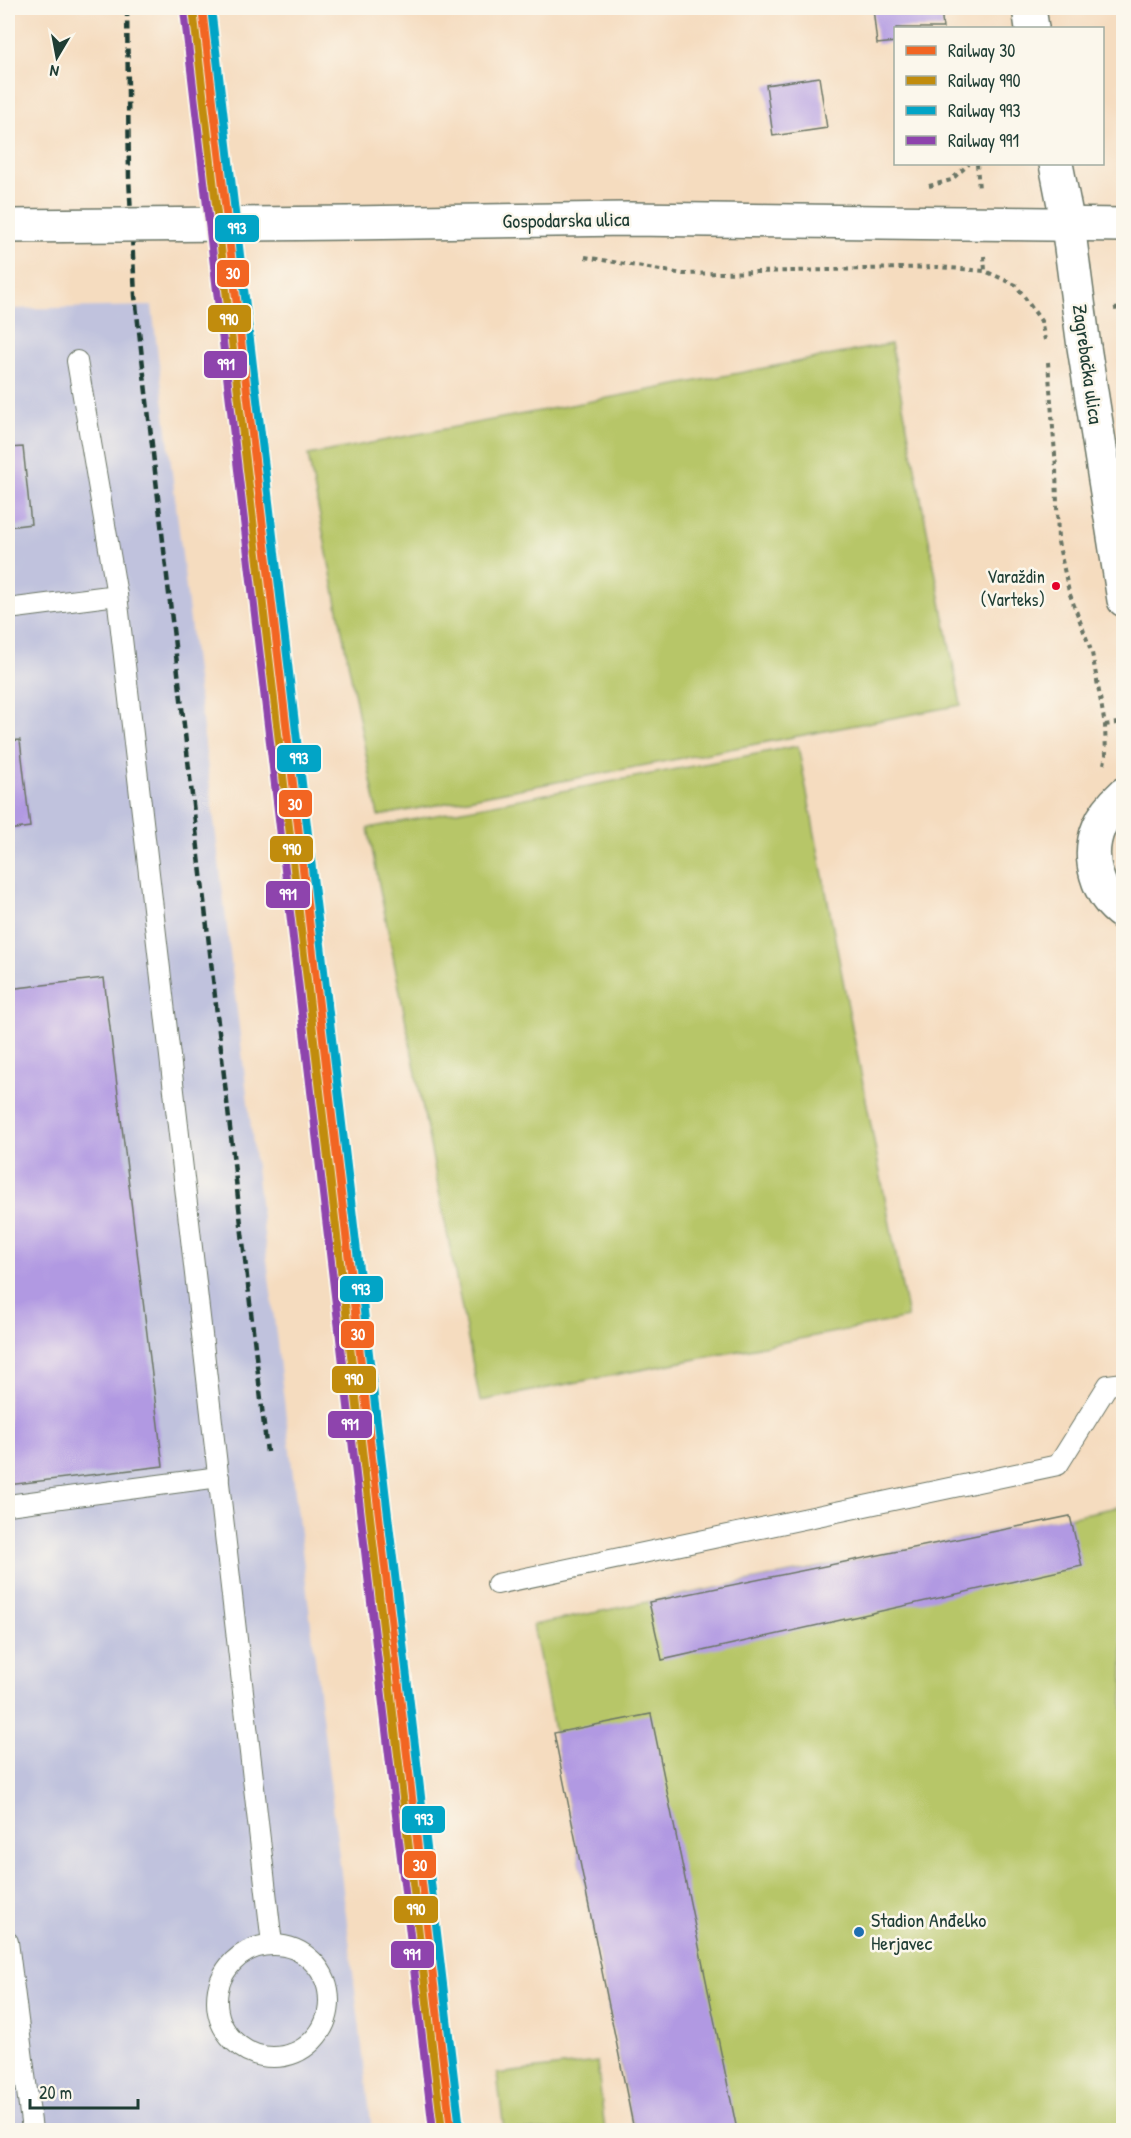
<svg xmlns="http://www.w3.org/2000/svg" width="1131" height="2138" viewBox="0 0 1131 2138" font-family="'Patrick Hand',sans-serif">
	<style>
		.industrial { fill: #c0c2dd }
		.green { fill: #b7c668; stroke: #6b824e; stroke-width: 1.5 }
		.building { fill: #b199e2 }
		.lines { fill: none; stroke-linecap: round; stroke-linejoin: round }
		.lane-casing { stroke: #6a7565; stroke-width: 22 }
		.secondary-casing { stroke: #6a7565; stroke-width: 36 }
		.path { stroke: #6a7565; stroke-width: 4; stroke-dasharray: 4.5 4.5; stroke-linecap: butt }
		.lane { stroke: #fff; stroke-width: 20 }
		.secondary { stroke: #fff; stroke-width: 33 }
		.rail { stroke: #1f3d34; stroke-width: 4.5; stroke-dasharray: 9 4.5; stroke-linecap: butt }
		.secondary-bridge-casing { stroke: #6a7565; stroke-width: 36; stroke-linecap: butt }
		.secondary-bridge { stroke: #fff; stroke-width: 33 }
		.rail-1-casing { stroke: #fbf7ec; stroke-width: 12 }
		.rail-2-casing { stroke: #fbf7ec; stroke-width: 12 }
		.rail-3-casing { stroke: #fbf7ec; stroke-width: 12 }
		.rail-4-casing { stroke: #fbf7ec; stroke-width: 12 }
		.rail-1 { stroke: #f26522; stroke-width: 8 }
		.rail-2 { stroke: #c18c0d; stroke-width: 8 }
		.rail-3 { stroke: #02a4c6; stroke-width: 8 }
		.rail-4 { stroke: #8e44ad; stroke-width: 8 }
		.bus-dot { fill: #e4002b; stroke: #fbf7ec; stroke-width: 2 }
		.poi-dot { fill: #1f6fb2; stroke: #fbf7ec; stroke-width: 2 }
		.labels { text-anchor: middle; stroke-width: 5; stroke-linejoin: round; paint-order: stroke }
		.bus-label { font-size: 18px; fill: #1f3d34; stroke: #fbf7ec; text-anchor: end }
		.street-label { font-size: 20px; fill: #1f3d34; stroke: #fbf7ec }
		.poi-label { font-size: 20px; fill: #1f3d34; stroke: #fbf7ec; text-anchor: start }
		.line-badge { stroke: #fbf7ec; stroke-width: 2 }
		.badge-label { font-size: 16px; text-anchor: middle; font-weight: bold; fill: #fff }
	</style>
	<rect width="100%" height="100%" fill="#fbf7ec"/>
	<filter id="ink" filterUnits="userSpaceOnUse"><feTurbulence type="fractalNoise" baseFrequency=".0167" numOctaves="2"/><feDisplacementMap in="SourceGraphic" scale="12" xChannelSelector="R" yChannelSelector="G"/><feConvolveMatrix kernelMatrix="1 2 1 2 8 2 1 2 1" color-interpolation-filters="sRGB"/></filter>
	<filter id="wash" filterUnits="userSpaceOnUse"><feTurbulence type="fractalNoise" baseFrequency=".008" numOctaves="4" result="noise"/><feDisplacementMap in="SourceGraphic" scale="24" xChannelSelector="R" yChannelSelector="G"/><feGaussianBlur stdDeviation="1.35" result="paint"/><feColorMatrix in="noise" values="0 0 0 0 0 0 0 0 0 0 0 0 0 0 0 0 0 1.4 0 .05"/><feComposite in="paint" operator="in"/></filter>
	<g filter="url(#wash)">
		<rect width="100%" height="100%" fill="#f5dcbf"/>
		<path class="industrial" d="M152,306L372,2130H8V309Z"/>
		<g class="green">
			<path d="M891,344L961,705L378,816L308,455Z"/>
			<path d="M798,746L908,1318L480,1401L368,828Z"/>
			<path d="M1123,1506V2130H634L533,1625Z"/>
			<path d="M597,2062L605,2130H504L497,2074Z"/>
		</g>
		<g id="blocks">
			<g class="building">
				<path d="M873,8H941L943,28H896V42L877,44Z"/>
				<path d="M819,77L827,128L773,136L766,85Z"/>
				<path d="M23,447L31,524L8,527V448Z"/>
				<path d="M20,740L30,827L8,830V741Z"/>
				<path d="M104,978L163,1466L8,1485V989Z"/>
				<path d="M1070,1516L1082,1566L662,1660L649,1602Z"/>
				<path d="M1124,1612V1643H1122L1117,1613Z"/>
				<path d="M651,1714L737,2130H634L554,1733Z"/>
			</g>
		</g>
	</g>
	<g filter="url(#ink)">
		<use href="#blocks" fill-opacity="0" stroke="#6a7565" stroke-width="1.5"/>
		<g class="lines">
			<g class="lane-casing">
				<g id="lane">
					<path d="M77,361L117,595L272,1944"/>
					<path d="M8,609L117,595"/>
					<path d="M8,1505L219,1477"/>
					<path d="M497,1584L1058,1465L1108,1385L1124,1383"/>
					<path d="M8,1942L32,2130"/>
					<circle cx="273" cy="2001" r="56"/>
				</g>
			</g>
			<g class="secondary-casing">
				<g id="secondary">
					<path d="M1029,8L1032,28"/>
					<path d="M1056,164L1068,225L1084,347L1124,600"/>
					<path d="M349,223L629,219L1124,225"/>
					<path d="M1124,794C1113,804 1104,814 1099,827C1086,857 1097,896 1124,914"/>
				</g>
			</g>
			<g class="path">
				<path d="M977,164L979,189"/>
				<path d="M929,186L951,180L969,164"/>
				<path d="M984,256L985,271"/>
				<path d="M585,257L683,274L938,267L985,271L1016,285L1041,321L1045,340"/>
				<path d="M1114,309L1121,308L1124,328"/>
				<path d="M1048,362L1056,468L1058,542L1069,592L1092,653L1105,725L1106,755L1104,764"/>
				<path d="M1105,725L1124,722"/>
			</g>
			<use href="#lane" class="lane"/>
			<use href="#secondary" class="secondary"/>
			<path class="rail" d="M127,8L129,177L135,296L267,1452"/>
			<g class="secondary-bridge-casing">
				<path id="secondary-bridge" d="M8,226L349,223"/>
			</g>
			<use href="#secondary-bridge" class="secondary-bridge"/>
			<g class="rail-1-casing">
				<path id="rail-1" d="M202,8L451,2130"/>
			</g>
			<g class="rail-2-casing">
				<path id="rail-2" d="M193,9L442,2130"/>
			</g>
			<g class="rail-3-casing">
				<path id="rail-3" d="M211,8L460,2129"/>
			</g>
			<g class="rail-4-casing">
				<path id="rail-4" d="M184,10L433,2130"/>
			</g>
			<use href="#rail-1" class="rail-1"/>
			<use href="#rail-2" class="rail-2"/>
			<use href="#rail-3" class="rail-3"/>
			<use href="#rail-4" class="rail-4"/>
		</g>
	</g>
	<circle class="bus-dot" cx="1056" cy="586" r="5"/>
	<circle class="poi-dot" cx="859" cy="1932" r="6"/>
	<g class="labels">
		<g class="bus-label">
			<text x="1045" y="583">Varaždin<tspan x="1045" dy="23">(Varteks)</tspan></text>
		</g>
		<g class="street-label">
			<text transform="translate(566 220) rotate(-1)" y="7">Gospodarska ulica</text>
			<text transform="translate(1088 364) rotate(82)" y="7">Zagrebačka ulica</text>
		</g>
		<g class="poi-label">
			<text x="871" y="1927">Stadion Anđelko<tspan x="871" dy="23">Herjavec</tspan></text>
		</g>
	</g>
	<g class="line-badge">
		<rect x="214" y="214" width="46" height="29" rx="6" fill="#02a4c6"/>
		<rect x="216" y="259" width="34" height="29" rx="6" fill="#f26522"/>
		<rect x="207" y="304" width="45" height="29" rx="6" fill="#c18c0d"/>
		<rect x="203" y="350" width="45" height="29" rx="6" fill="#8e44ad"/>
		<rect x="276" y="744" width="46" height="29" rx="6" fill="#02a4c6"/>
		<rect x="278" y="789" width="35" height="29" rx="6" fill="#f26522"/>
		<rect x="269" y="835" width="45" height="28" rx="6" fill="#c18c0d"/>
		<rect x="265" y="880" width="46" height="29" rx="6" fill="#8e44ad"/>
		<rect x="339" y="1275" width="45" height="28" rx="6" fill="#02a4c6"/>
		<rect x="340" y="1320" width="35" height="29" rx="6" fill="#f26522"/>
		<rect x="331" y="1365" width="46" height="29" rx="6" fill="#c18c0d"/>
		<rect x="327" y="1410" width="46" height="29" rx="6" fill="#8e44ad"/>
		<rect x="401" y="1805" width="45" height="29" rx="6" fill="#02a4c6"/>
		<rect x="403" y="1850" width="34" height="29" rx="6" fill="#f26522"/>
		<rect x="393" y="1895" width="46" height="29" rx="6" fill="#c18c0d"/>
		<rect x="390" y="1940" width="45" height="29" rx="6" fill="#8e44ad"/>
	</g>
	<g class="badge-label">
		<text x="237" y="234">993</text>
		<text x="233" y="279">30</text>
		<text x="229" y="325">990</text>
		<text x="226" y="370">991</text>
		<text x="299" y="764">993</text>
		<text x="295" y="810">30</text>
		<text x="292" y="855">990</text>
		<text x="288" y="900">991</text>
		<text x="361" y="1295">993</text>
		<text x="358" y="1340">30</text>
		<text x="354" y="1385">990</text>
		<text x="350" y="1430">991</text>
		<text x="424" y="1825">993</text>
		<text x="420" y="1871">30</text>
		<text x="416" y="1915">990</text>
		<text x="412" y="1960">991</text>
	</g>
	<rect width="1131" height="2138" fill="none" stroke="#fbf7ec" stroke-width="30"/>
	<rect x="894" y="27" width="210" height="138" fill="#fbf7ec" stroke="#a3ada2" stroke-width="1.5"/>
	<rect x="906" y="46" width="30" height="9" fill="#f26522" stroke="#a3ada2" stroke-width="1.5"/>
	<text x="948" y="57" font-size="18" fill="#1f3d34">Railway 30</text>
	<rect x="906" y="76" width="30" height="9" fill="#c18c0d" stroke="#a3ada2" stroke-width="1.5"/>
	<text x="948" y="87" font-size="18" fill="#1f3d34">Railway 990</text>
	<rect x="906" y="106" width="30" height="9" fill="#02a4c6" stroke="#a3ada2" stroke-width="1.5"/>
	<text x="948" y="117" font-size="18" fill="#1f3d34">Railway 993</text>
	<rect x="906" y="136" width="30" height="9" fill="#8e44ad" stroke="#a3ada2" stroke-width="1.5"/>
	<text x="948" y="147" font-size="18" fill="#1f3d34">Railway 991</text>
	<g transform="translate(57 57) rotate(190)" stroke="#fbf7ec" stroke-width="4.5" paint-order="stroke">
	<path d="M0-4.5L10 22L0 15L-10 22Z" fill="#1f3d34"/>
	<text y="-9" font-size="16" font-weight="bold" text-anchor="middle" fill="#1f3d34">N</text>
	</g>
	<path d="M30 2099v9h108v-9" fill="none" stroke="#1f3d34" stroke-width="3"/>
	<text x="39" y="2099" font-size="18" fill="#1f3d34" stroke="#fbf7ec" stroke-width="4.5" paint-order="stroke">20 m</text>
</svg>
